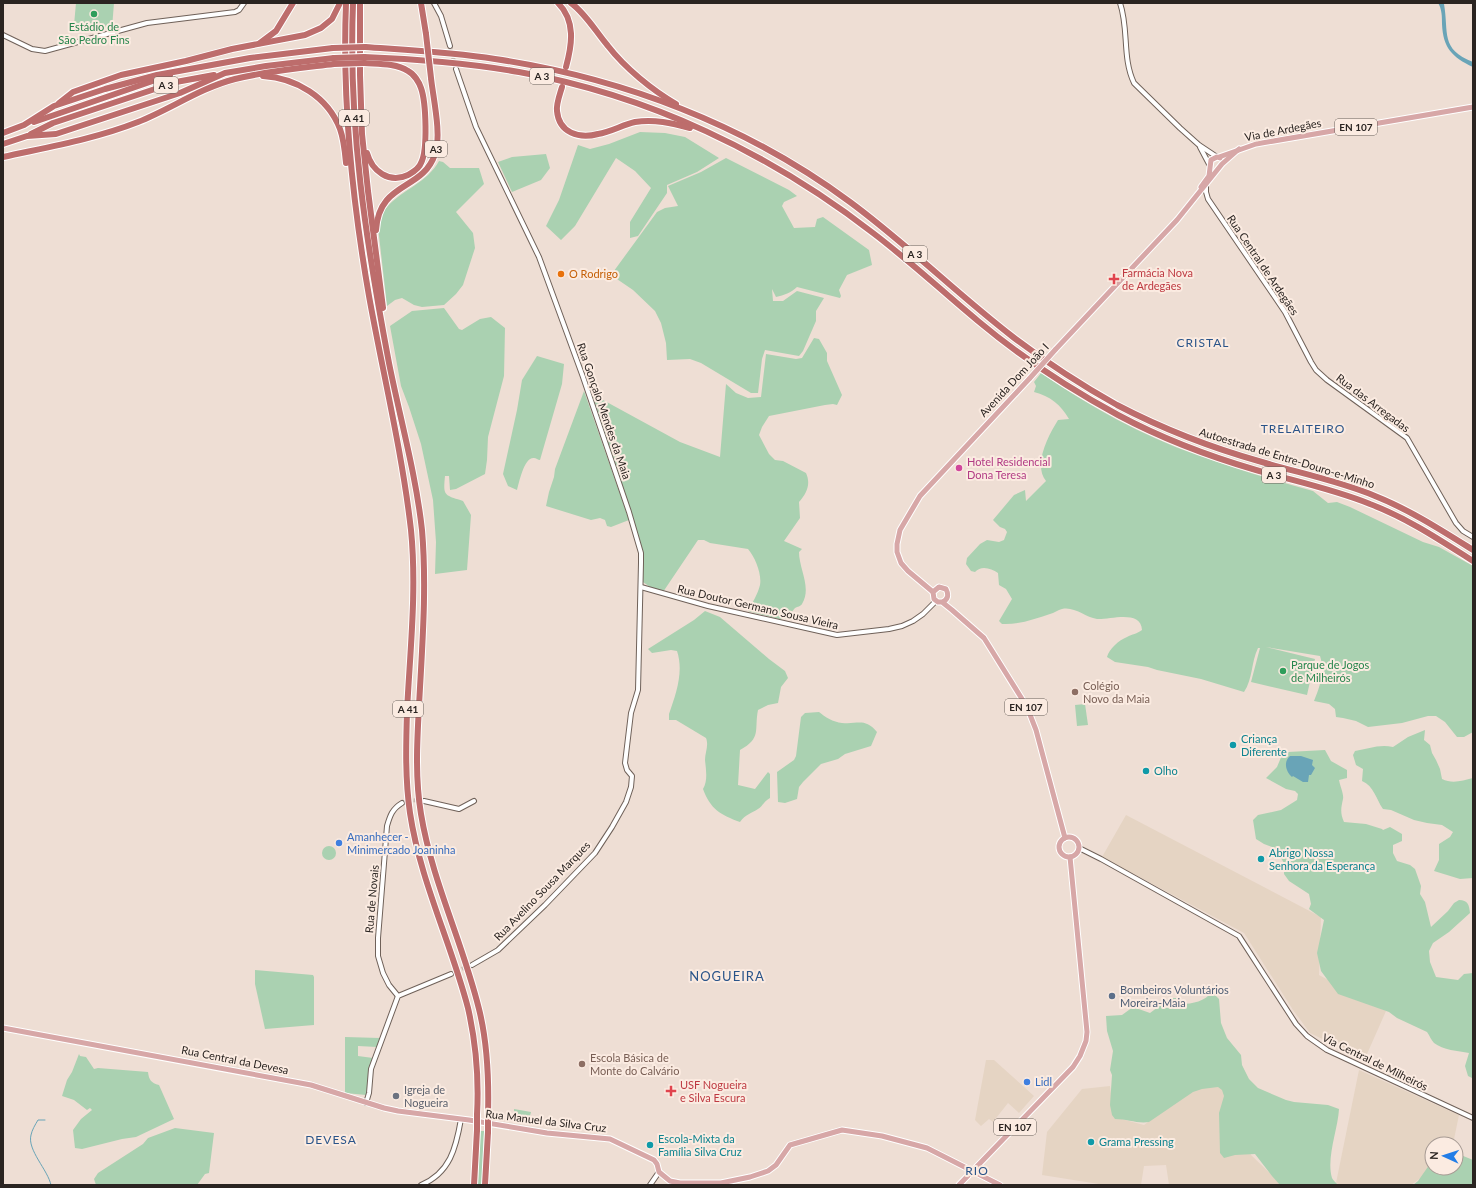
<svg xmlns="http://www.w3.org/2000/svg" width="1476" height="1188" viewBox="0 0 1476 1188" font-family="Lato,sans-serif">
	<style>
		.industrial { fill: #e5d4c3 }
		.green { fill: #aad1b1 }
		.water { fill: #69a4b7 }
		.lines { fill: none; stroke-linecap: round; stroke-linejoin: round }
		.stream { stroke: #69a4b7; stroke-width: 1 }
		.minor-tunnel { stroke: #c7b9b0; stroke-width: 4; stroke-dasharray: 4 2; stroke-linecap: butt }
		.minor-casing { stroke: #6f6159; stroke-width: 6 }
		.major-casing { stroke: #fff; stroke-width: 7 }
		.highway-casing { stroke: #fff; stroke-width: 8 }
		.minor { stroke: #fff; stroke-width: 4 }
		.major { stroke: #d7a7a7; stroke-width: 5 }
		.highway { stroke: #bd6d6c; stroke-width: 6 }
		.major-bridge-casing { stroke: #fff; stroke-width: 7; stroke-linecap: butt }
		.highway-bridge-casing { stroke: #fff; stroke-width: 8; stroke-linecap: butt }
		.major-bridge { stroke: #d7a7a7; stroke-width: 5 }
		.highway-bridge { stroke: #bd6d6c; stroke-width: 6 }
		.leisure-dot { fill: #2e9e5b; stroke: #fbebe1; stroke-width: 1.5 }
		.food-dot { fill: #e8710a; stroke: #fbebe1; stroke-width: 1.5 }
		.health-dot { fill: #e0444e; stroke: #fbebe1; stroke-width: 1.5 }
		.hotel-dot { fill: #d1479c; stroke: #fbebe1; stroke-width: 1.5 }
		.education-dot { fill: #8d6e63; stroke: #fbebe1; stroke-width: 1.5 }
		.culture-dot { fill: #0f9aa8; stroke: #fbebe1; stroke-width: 1.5 }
		.shop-dot { fill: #3f7fe0; stroke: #fbebe1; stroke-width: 1.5 }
		.service-dot { fill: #5c6f8a; stroke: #fbebe1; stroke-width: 1.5 }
		.worship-dot { fill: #6b7280; stroke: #fbebe1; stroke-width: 1.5 }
		.labels { text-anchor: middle; stroke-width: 4; stroke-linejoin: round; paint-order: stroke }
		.shield { fill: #fbebe1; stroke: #69605b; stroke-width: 1 }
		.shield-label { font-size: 10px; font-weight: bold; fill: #2a2421 }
		.leisure-label { font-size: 11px; fill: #27864d; stroke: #fbebe1 }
		.street-label { font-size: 11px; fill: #2a2421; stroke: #fbebe1 }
		.health-label { font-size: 11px; fill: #be3a42; stroke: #fbebe1; text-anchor: start }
		.food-label { font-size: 11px; fill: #c56008; stroke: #fbebe1; text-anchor: start }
		.hotel-label { font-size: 11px; fill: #b23c85; stroke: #fbebe1; text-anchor: start }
		.education-label { font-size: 11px; fill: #785e54; stroke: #fbebe1; text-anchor: start }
		.culture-label { font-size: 11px; fill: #0d838f; stroke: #fbebe1; text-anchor: start }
		.shop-label { font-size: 11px; fill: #366cbe; stroke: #fbebe1; text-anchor: start }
		.service-label { font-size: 11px; fill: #4e5e75; stroke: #fbebe1; text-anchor: start }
		.worship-label { font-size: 11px; fill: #5b616d; stroke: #fbebe1; text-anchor: start }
		.neighbourhood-label { font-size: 12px; letter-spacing: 1px; fill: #2a5489; stroke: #fbebe1 }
		.quarter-label { font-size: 13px; letter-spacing: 1px; fill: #2a5489; stroke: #fbebe1 }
	</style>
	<rect width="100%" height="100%" fill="#eeded4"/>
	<g class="industrial">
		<path d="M1126,815L1321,917L1319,975L1386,1011L1367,1054L1355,1055L1310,1033L1293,1010L1244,933L1102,857Z"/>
		<path d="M986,1060H994L1034,1096L1019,1113L1008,1103L993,1122L989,1119L981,1126L975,1120Z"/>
		<path d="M1359,1070L1459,1115L1453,1144H1432V1168H1434L1411,1185H1341L1336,1183Z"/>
		<path d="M1225,1085L1251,1155L1282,1185H1169L1166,1165L1144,1166L1141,1185H1105L1042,1175L1047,1132L1082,1089L1110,1086L1114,1117L1144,1125L1194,1088Z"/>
	</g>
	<g class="green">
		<path d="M76,3H114L112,28L74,25Z"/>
		<path d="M640,132L665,133L685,137L719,158L697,172L667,185V193L638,236L630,238V222L651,188L635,171L616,158L575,226L561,240L546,226L559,200L578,145L590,149L609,144Z"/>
		<path d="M546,154L550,168L541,180L512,192L498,162L512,157Z"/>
		<path d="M726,158L789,190L797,196L784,202L782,206L794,228L815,227L817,219L823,217L869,250L872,265L847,275L839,290L841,296L840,298L797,287C791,293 784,295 776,297L772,289L773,301H783L797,291L824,298L816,311V321L803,351L799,356L765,350L762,359L758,393H751L701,363L690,359L667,360L666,343L661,323L655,311L633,290L611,275L657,212L665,208L678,206L668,186L701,172Z"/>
		<path d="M439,161L443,162L450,168H479L484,184L456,212L473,233L475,248L463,285L456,294L444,305L422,307L414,305L402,298L395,300L387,306L378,227C380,220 382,213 387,207C403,189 427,183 439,161Z"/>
		<path d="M444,308L459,329L462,330L480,319L491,317L505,328L504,376L488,437L487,460L485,474L456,489L450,490L449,476H445C443,496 444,495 463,501L471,515L467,570L435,574L436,542L433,500L421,444L409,407L401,386L390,326L412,311Z"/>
		<path d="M814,338L819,339L827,353V361L842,395L837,405L833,404L825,405L769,416L762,427L759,435L769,454L775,460L783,461L806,473C811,484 807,493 799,502L800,518L784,541L802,549L799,552C799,569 812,588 802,604C800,607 798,606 795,608C792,611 790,615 788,619H779L748,611C752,603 758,594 760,585C762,574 755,557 748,549L710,543L704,540H698L663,592L653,589L643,582C642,558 641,537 631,514L592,394L680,442L720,457L726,384L736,393L748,398L761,397L766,354L796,359L802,358Z"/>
		<path d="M537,356L564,364L562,384L540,460C538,460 536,458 534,458C524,457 519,483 517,490L508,486L503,474L517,410L522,380Z"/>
		<path d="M1041,373C1090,407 1141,435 1197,455C1235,469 1274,480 1313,491L1328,503L1337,502L1350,507L1423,542L1439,547L1473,566V732L1464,737H1457L1445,722L1436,716H1428L1402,723L1368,727L1356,721L1343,718L1336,717L1335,709L1329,704L1314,701C1320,687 1325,671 1320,656L1266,647L1315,659L1307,695L1251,682L1260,648H1258C1251,662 1253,679 1244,692L1201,679L1157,670L1148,667L1115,662L1107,657C1109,649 1119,640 1127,637C1132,634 1137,634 1142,630C1141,609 1109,620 1097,619C1085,617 1074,606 1062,609C1058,610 1054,613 1050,614C1035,619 1018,625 1002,624L999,621L1012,599L1006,589L999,585L998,573C991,568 981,565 975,572L971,571L966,564L967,558L980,544L987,540L999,542L1004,540L1007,532L1005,529L1000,527L993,520L1014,495L1025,490L1026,501L1046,481C1033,465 1048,436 1058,420L1069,419C1061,405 1050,396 1034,392L1036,386L1034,382Z"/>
		<path d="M584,391L629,520L611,527L607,526L605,520L600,518L591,520L546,506L549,492L554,477L555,469Z"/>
		<path d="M705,611L720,617L769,659L785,671L788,678L781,687L778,703L768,705L758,710C754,730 762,738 740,750L738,785L755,789L768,772L770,774V798C764,801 763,806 758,809C750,814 746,814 740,822C721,815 710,809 703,789C708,780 706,770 705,760C705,752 709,746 706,738L676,720H669V714C676,694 684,672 677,651L671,650L652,653L648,649L694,620Z"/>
		<path d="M1085,704L1088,725L1077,726L1075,705Z"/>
		<path d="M819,712C825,717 833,722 842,723C857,725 864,717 877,732L871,746L845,754L838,759L821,764L803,782L799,787L797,799L785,803L778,802L777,772L794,760L796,756L801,717L805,713Z"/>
		<path d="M1425,730L1424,740L1430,745L1432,753L1436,760L1440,769L1442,779C1452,784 1462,781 1473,778V878L1460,879L1434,871L1439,860V844L1450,837L1453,832L1442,825L1427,823L1414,820L1391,810L1383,809C1376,799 1374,786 1362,781L1363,769L1356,765L1353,755L1355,751C1368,749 1379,744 1393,747L1408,737Z"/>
		<path d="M1325,750L1331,761L1347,770V778L1339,780C1340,786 1344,794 1343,799C1341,808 1340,813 1344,822L1366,824L1382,829L1383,830L1390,827L1402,834V841L1393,845V853L1397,861L1410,865L1415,869L1421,886L1420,894L1425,902L1431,927L1448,911L1454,903L1459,900C1468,900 1469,905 1470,913L1449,932L1433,943L1429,951L1430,962L1436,977L1458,980L1464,974L1473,973L1472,1078L1468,1076L1465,1066L1469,1053C1458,1051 1443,1050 1434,1043C1431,1040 1430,1036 1427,1032L1397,1018L1389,1012L1338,994L1321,971L1317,953L1324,920L1309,909L1311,904L1309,894L1289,881L1284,874V863L1275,848L1264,844L1256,839L1253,820L1258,815L1281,810L1297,800L1298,794L1295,791L1286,789L1266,778L1277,767L1282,755L1288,752Z"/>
		<circle cx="329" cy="853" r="7"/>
		<path d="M255,970L313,975L314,977V1025L265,1029L255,984Z"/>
		<path d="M1212,992L1219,999L1221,1023L1227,1038L1241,1055L1242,1065L1249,1079L1258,1088L1286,1100L1294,1102L1328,1105L1339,1109C1338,1129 1326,1158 1332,1178C1333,1180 1336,1183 1338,1185H1280L1272,1176L1255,1154L1235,1155L1224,1158L1220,1153L1219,1113L1224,1096L1222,1090L1218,1087L1202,1089L1193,1092L1149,1122C1138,1124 1127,1119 1115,1119L1112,1115L1110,1105L1112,1075L1110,1070L1113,1051L1107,1031L1106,1016L1122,1015L1133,1007L1150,1013L1170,998H1176L1181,1004C1193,1004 1205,1001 1212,992Z"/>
		<path d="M345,1037L380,1038L377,1047L358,1046V1056L373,1058L370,1067L366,1095L345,1093Z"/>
		<path d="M79,1054L80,1056L86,1057L94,1069L98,1068L148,1072C149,1080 151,1083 159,1085L174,1119L136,1137L122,1139L82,1149L75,1148L73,1130L81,1119L92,1110L90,1108L87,1110L74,1100L62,1096L67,1080L72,1072Z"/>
		<path d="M514,1109L531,1112L529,1120L514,1118Z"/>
		<path d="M175,1128L214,1133L209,1173L205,1174L197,1185H96L94,1179L98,1173L143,1144L148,1138Z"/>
		<path d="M480,1131H484L482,1185H478Z"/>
		<path d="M1456,1153L1473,1160V1185H1413L1418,1181L1432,1161V1168H1456Z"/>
	</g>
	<g class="water">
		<path d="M1438,3L1444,4C1449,33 1440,49 1473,62V67C1452,57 1443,48 1442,24C1442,17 1442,9 1438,3Z"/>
		<path d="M1290,756H1301L1313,760L1312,765L1315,768L1311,775H1309L1308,782H1303L1293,776L1292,777C1286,772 1283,762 1290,756Z"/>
	</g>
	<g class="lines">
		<path class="stream" d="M45,1120H38C35,1125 32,1130 31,1135C27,1150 48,1170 51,1185"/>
		<g class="minor-tunnel">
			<path d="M450,46L455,65"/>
			<path d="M402,803L412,800L421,801"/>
			<path d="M451,974L468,966"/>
		</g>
		<g class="minor-casing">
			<g id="minor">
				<path d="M434,3L441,16L450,46"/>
				<path d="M1120,3C1129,29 1122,58 1134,83L1180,128L1199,145L1217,157"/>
				<path d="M3,35L32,49L45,51L147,23L235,12L239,10L244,3"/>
				<path d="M456,69L476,127L539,257L583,377L629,512L641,553V563L638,690L631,713L625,763L627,770L632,776L631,787L626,802L612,827L595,853L545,905L498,950L472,965"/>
				<path d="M1200,147L1209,164"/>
				<path d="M1206,185V192L1208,199L1285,312L1311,362L1316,370L1327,380L1407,438L1456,523L1463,531L1473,537"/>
				<path d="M641,587L708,606L837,635L889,629L902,626L913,621L923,614L936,601"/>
				<path d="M424,801L459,809L474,801"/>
				<path d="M1079,848L1101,859L1239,936L1296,1024L1307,1036L1327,1050L1473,1118"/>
				<path d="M398,996L389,985L383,973L378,956V938L387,826C390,816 392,809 402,803"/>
				<path d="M366,1103L369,1093L371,1069L398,996L451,974"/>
				<path d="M421,1185C450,1173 456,1148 461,1119"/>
				<path d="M650,1185L659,1172"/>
			</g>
		</g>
		<g class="major-casing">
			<g id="major">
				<path d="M1219,157L1256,144L1473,107"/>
				<path d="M1201,187L1209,176L1211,160L1217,157L1220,158"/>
				<path d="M1055,350L1177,220L1222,164L1239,149"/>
				<path d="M933,592L908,571L901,563L897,552V544L900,530L920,496L1030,378"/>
				<path d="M942,602C948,600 949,595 946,589L939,587L933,592L934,599L938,602H942L952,610L984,638L1027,707L1036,730L1065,838"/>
				<circle cx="1069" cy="847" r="10"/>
				<path d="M3,1028L311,1085L384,1108L398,1111L469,1120L547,1133L610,1139L654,1160L657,1164L659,1172L670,1181L680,1183H721L750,1177L768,1171L776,1165L790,1145L842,1130L882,1136L927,1148L1000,1185"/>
				<path d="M959,1185L1073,1067L1080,1056L1086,1041L1087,1032L1070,857"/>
			</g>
		</g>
		<g class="highway-casing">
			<g id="highway">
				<path d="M346,3C342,102 352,199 369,296C383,374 402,451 411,530C417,590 410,651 407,711C406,745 405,779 410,813C420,880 451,943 468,1008C476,1043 479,1079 477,1115"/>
				<path d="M353,3C348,127 366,242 389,363C400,418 416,475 422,530C427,589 422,648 419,706C417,742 415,778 421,814C432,881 463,943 479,1009C488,1045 489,1080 488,1116"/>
				<path d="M360,3V75L362,134L368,191L383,308"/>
				<path d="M421,3L426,34"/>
				<path d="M558,3C576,21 572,45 566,67"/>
				<path d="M571,3C586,14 596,32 608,46C625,68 652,90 676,104"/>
				<path d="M260,43L276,31L293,3"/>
				<path d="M365,47C408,50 452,52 495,59C622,78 746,125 850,202C907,244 957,294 1013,337C1046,362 1081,385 1117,405C1163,429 1212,448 1262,462C1299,473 1339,481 1375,496C1410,510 1441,530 1473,550"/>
				<path d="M364,57C416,59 468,63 519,72C648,95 770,153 873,233C910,261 943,292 978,321C1021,357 1068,388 1118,415C1161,438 1208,456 1256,470C1294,481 1333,489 1370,504C1407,518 1440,540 1473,561"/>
				<path d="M364,63C378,64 396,63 408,71C414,74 419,82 421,88C426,102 428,150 421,163C419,169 413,172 408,175C389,184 372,171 367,153"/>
				<path d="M263,76C296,78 328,97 340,129C344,140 345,152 346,163"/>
				<path d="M562,87C560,94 556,104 557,111C559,133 579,139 598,134C611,132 622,125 635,122C654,119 672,123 690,128"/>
				<path d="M59,103L73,92L121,75L186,61L232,49L305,35L321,28L332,19L340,3"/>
				<path d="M34,122L170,75"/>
				<path d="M3,133L24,125L54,106L105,89L157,75L250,58L333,48"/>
				<path d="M31,134L53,123L176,82L214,75"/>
				<path d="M3,144L27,136L56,134L180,93L225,73L266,66L334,58"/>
				<path d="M3,157C48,147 95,139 138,122C171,109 200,88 235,79C267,71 301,68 334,64"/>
				<path d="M376,230C379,181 423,191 435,154C442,136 433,97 431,78"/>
				<path d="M474,1185L477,1130"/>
				<path d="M485,1185L488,1132"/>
			</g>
		</g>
		<use href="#minor" class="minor"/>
		<use href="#major" class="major"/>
		<use href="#highway" class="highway"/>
		<g class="major-bridge-casing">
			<path id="major-bridge" d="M1030,378L1055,350"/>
		</g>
		<g class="highway-bridge-casing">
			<g id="highway-bridge">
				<path d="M426,34L431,78"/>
				<path d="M333,48L365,47"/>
				<path d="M334,58L364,57"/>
				<path d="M334,64L364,63"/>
				<path d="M477,1130V1115"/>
				<path d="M488,1132V1116"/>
			</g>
		</g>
		<use href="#major-bridge" class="major-bridge"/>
		<use href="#highway-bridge" class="highway-bridge"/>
	</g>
	<g class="leisure-dot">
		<circle cx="94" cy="14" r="4"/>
		<circle cx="1283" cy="671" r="4"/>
	</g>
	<circle class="food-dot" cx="561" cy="274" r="4"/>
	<g class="health-dot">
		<path d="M1112 273h4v4h4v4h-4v4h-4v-4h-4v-4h4z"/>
		<path d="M669 1085h4v4h4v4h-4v4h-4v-4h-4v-4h4z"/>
	</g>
	<circle class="hotel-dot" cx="959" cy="468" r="4"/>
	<g class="education-dot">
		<circle cx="1075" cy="692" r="4"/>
		<circle cx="582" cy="1064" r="4"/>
	</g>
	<g class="culture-dot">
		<circle cx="1233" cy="745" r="4"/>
		<circle cx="1146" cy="771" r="4"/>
		<circle cx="1261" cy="859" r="4"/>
		<circle cx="1091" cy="1142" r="4"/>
		<circle cx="650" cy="1145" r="4"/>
	</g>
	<g class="shop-dot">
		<circle cx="339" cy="843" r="4"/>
		<circle cx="1027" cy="1082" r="4"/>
	</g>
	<circle class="service-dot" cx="1112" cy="996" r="4"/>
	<circle class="worship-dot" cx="396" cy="1096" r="4"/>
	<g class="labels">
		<g class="shield">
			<rect x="530" y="68" width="24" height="16" rx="3"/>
			<rect x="154" y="77" width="24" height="16" rx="3"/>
			<rect x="339" y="110" width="30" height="16" rx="3"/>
			<rect x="1335" y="119" width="42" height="16" rx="3"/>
			<rect x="425" y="141" width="22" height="16" rx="3"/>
			<rect x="903" y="246" width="24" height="16" rx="3"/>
			<rect x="1262" y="467" width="24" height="16" rx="3"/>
			<rect x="1005" y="699" width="42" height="16" rx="3"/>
			<rect x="393" y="701" width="30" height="16" rx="3"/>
			<rect x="994" y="1119" width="42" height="16" rx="3"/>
		</g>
		<g class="shield-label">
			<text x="542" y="80">A 3</text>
			<text x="166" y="89">A 3</text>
			<text x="354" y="122">A 41</text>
			<text x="1356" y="131">EN 107</text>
			<text x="436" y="153">A3</text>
			<text x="915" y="258">A 3</text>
			<text x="1274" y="479">A 3</text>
			<text x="1026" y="711">EN 107</text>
			<text x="408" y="713">A 41</text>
			<text x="1015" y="1131">EN 107</text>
		</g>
		<g class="leisure-label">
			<text x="94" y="31">Estádio de<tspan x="94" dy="13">São Pedro Fins</tspan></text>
			<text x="1291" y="669" text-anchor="start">Parque de Jogos<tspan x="1291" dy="13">de Milheirós</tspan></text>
		</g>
		<g class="street-label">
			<text transform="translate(1283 130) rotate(-11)" y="4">Via de Ardegães</text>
			<text transform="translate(1263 265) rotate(56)" y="4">Rua Central de Ardegães</text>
			<text transform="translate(1014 380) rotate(-47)" y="4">Avenida Dom João I</text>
			<text transform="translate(1373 403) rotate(37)" y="4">Rua das Arregadas</text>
			<text transform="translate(604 411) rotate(71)" y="4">Rua Gonçalo Mendes da Maia</text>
			<text transform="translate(1287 458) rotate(17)" y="4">Autoestrada de Entre-Douro-e-Minho</text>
			<text transform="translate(758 607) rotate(13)" y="4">Rua Doutor Germano Sousa Vieira</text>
			<text transform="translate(542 891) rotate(-46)" y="4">Rua Avelino Sousa Marques</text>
			<text transform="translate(372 899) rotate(-85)" y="4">Rua de Novais</text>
			<text transform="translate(235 1060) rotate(11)" y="4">Rua Central da Devesa</text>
			<text transform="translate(1375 1062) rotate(26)" y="4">Via Central de Milheirós</text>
			<text transform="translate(546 1121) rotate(7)" y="4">Rua Manuel da Silva Cruz</text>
		</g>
		<g class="health-label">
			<text x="1122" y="277">Farmácia Nova<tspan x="1122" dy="13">de Ardegães</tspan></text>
			<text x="680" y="1089">USF Nogueira<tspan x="680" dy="13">e Silva Escura</tspan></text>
		</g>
		<g class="food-label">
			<text x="569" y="278">O Rodrigo</text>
		</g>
		<g class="hotel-label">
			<text x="967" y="466">Hotel Residencial<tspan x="967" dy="13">Dona Teresa</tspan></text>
		</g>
		<g class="education-label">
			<text x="1083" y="690">Colégio<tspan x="1083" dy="13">Novo da Maia</tspan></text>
			<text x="590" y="1062">Escola Básica de<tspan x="590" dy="13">Monte do Calvário</tspan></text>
		</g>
		<g class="culture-label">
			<text x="1241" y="743">Criança<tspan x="1241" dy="13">Diferente</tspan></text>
			<text x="1154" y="775">Olho</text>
			<text x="1269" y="857">Abrigo Nossa<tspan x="1269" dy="13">Senhora da Esperança</tspan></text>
			<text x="658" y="1143">Escola-Mixta da<tspan x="658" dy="13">Família Silva Cruz</tspan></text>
			<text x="1099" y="1146">Grama Pressing</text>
		</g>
		<g class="shop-label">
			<text x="347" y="841">Amanhecer -<tspan x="347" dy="13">Minimercado Joaninha</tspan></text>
			<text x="1035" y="1086">Lidl</text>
		</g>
		<g class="service-label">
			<text x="1120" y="994">Bombeiros Voluntários<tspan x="1120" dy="13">Moreira-Maia</tspan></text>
		</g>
		<g class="worship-label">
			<text x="404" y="1094">Igreja de<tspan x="404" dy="13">Nogueira</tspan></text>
		</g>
		<g class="neighbourhood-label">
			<text x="1203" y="347">CRISTAL</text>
			<text x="1303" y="433">TRELAITEIRO</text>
			<text x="331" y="1144">DEVESA</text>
			<text x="977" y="1175">RIO</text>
		</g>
		<g class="quarter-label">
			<text x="727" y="981">NOGUEIRA</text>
		</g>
	</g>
	<rect width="1476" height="1188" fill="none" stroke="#2a2421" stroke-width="8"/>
	<g transform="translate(1444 1156) rotate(273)"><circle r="19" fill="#fbebe1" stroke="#a79b94"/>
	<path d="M0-3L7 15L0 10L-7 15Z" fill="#227de7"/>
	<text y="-6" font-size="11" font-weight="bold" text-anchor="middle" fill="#2a2421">N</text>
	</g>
</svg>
